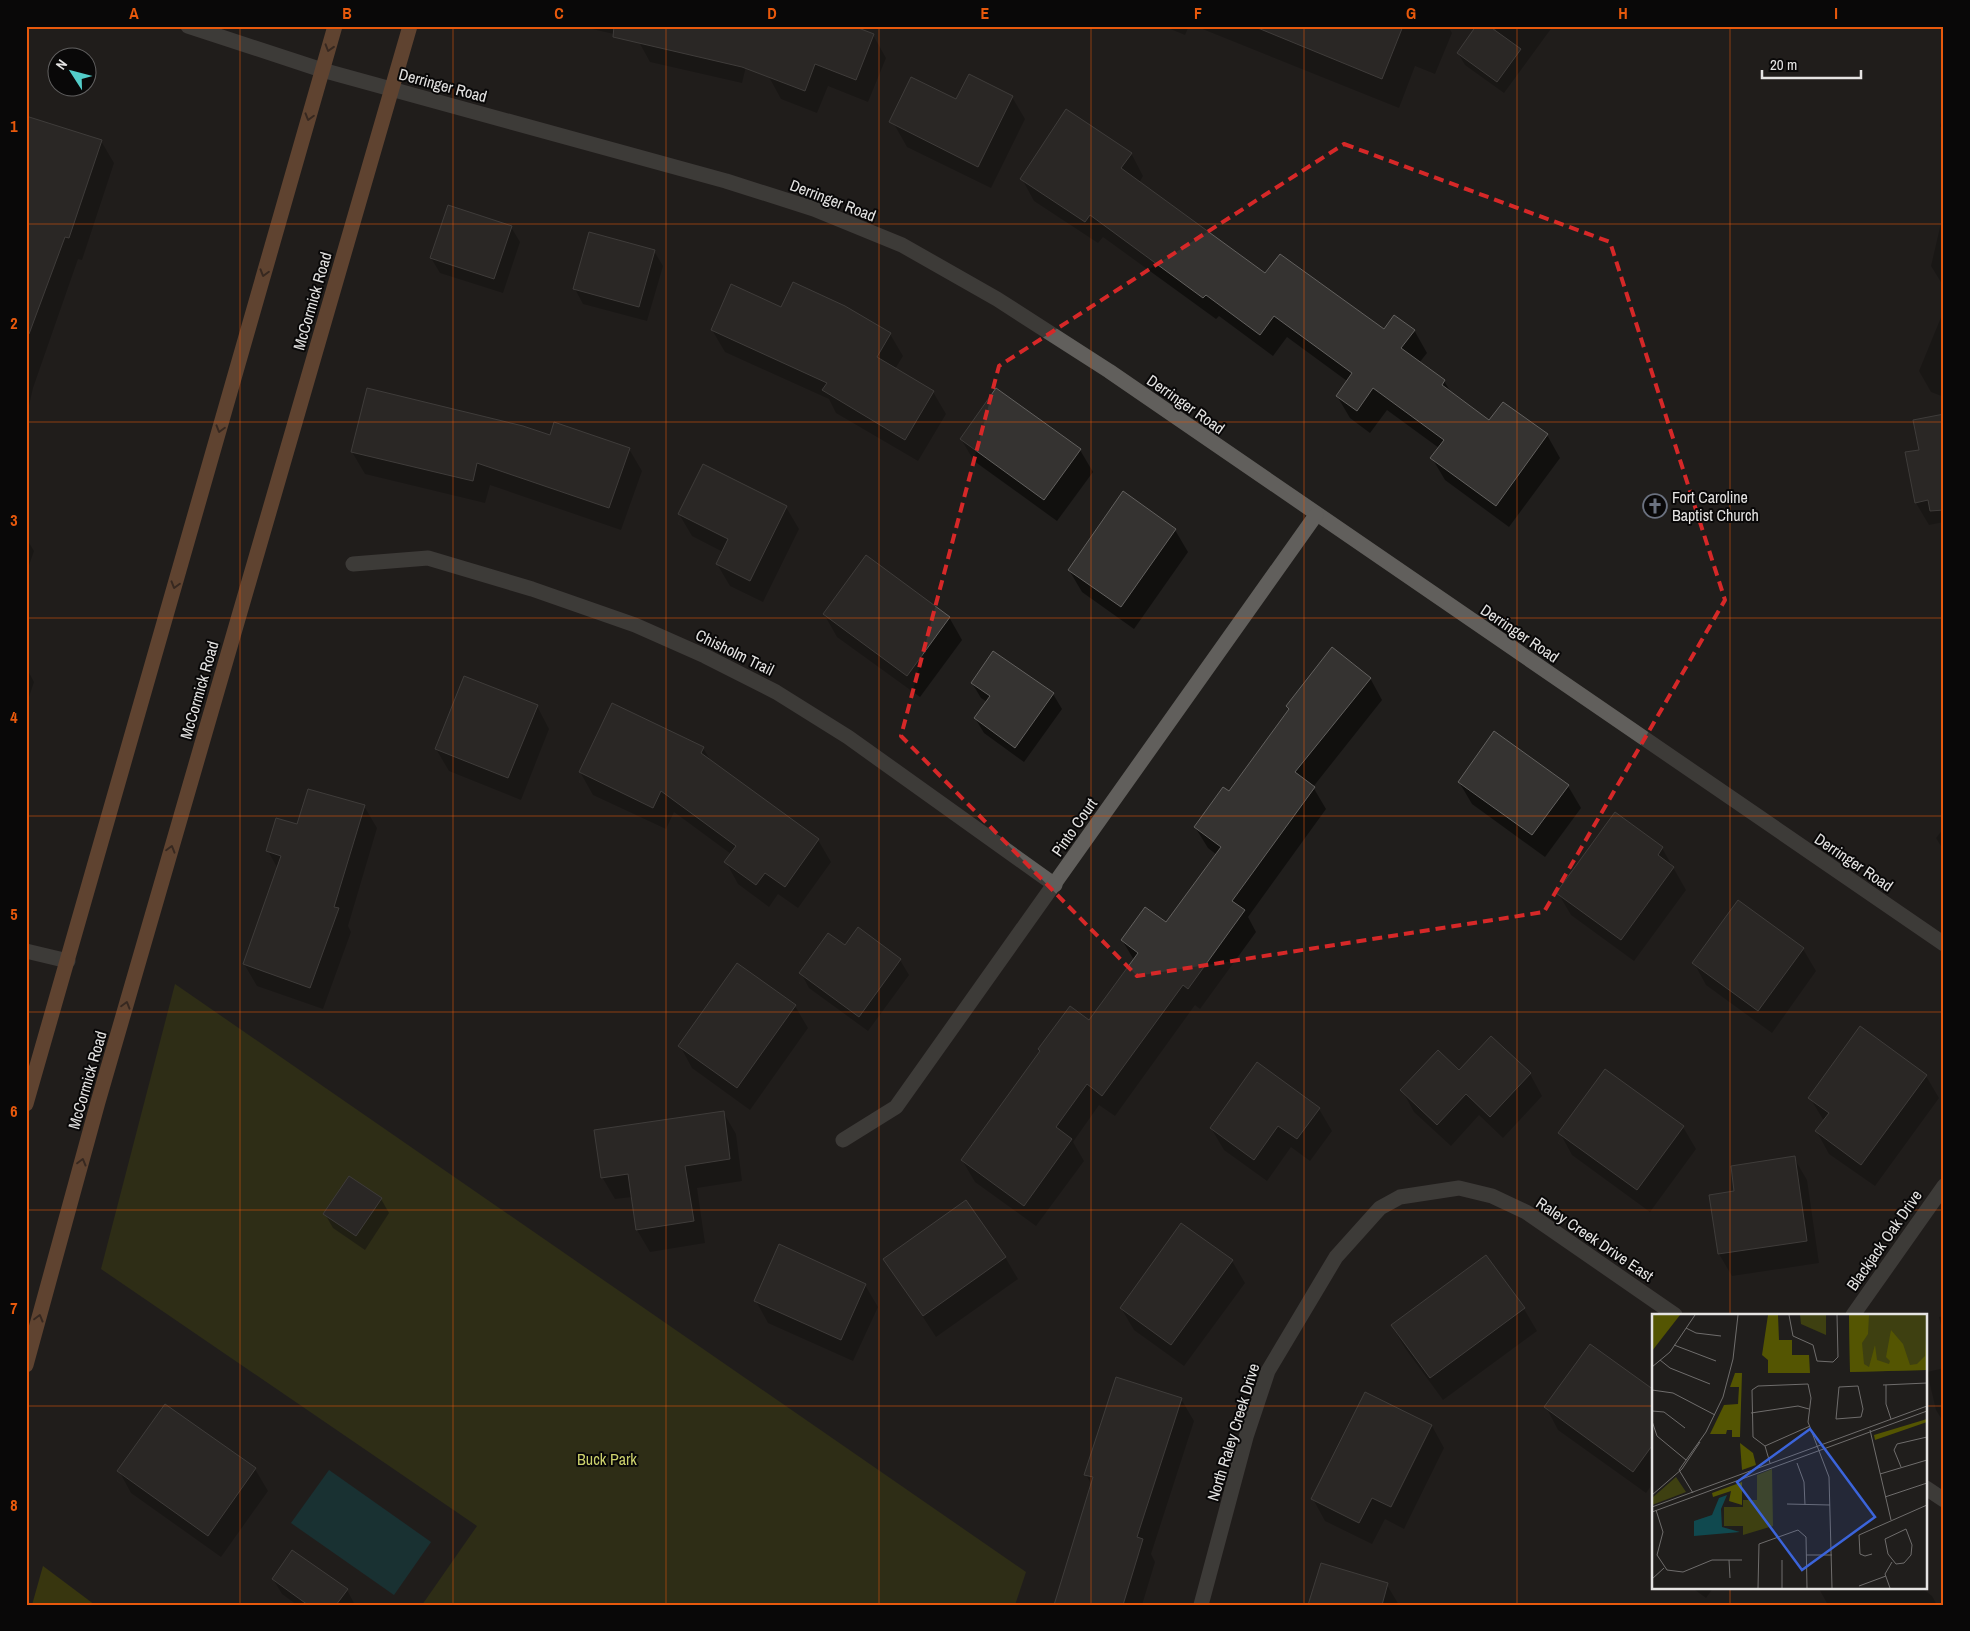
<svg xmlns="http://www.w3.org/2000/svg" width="1970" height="1631" viewBox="0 0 1970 1631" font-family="'Archivo Narrow',sans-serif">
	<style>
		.green { fill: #3e4011 }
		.forest { fill: #545502 }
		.water { fill: #10494f }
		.shadow { fill: #0007 }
		.building { fill: #353331; stroke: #63615f }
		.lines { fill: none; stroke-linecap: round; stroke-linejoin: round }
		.minor { stroke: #615f5c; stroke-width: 15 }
		.primary { stroke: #ab714a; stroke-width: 15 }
		.oneway { stroke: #523726 }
		.marked { fill: none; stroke: #d62828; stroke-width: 4; stroke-dasharray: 10 6; stroke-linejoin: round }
		.grid { fill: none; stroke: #e8590c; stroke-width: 1; stroke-opacity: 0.55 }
		.labels { text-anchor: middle; stroke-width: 4; stroke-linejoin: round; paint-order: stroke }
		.street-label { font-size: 16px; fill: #e5e4e3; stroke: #090808 }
		.poi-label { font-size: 16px; fill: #e5e4e3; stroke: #090808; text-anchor: start }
		.park-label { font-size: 16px; fill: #ccd16c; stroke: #090808 }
		.inset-road { fill: none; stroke: #6f6d6c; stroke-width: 1 }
		.view { fill: #3b64da; fill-opacity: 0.15; stroke: #3b64da; stroke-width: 2.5 }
		.inset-edge { fill: none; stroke: #e5e4e3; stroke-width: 2.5 }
		.neatline { fill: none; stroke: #e8590c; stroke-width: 2 }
		.grid-label { font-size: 16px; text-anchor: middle; font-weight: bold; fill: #e8590c }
	</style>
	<rect width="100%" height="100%" fill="#201e1c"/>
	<path class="green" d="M175,984L1026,1572L1015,1605H422L477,1526L101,1269Z"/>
	<path class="forest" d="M43,1566L95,1605H32Z"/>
	<path class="water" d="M329,1470L431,1542L394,1595L291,1523Z"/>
	<g class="shadow">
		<path d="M579,26H756L742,83L650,62L639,42L640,40Z"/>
		<path d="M1163,26H1189L1185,35Z"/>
		<path d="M1195,26H1448L1452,33L1435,74L1415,66L1399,108Z"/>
		<path d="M1498,26H1553L1504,93L1465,65L1458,53L1494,32Z"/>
		<path d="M873,35L886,58L868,102L828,86L817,113L781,99L769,77Z"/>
		<path d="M1012,97L1025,119L991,188L907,147L894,124L957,101Z"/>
		<path d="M1944,112V133L1940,126Z"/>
		<path d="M26,117L101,141L114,163L82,260L78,259L33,388L26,419Z"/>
		<path d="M1131,153L1143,176L1139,183L1266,275L1384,331L1414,330L1427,353L1419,363L1444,381L1452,394L1489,422L1503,403L1547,435L1560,458L1509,527L1445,480L1432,458L1439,448L1387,410L1370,433L1350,418L1337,396L1347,381L1287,337L1273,356L1219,316L1216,319L1103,237L1098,243L1034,201L1022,179Z"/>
		<path d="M1941,223L1944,224V287L1931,266Z"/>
		<path d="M511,227L520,242L503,293L440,273L431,258Z"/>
		<path d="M654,251L663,266L647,321L583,304L575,289Z"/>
		<path d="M782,309L890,334L903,356L895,369L933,392L946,414L918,461L836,413L829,399L725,352L712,330Z"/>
		<path d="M1944,310V397L1931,392L1919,371Z"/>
		<path d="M997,390L1080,450L1093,472L1057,521L974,461L961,439Z"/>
		<path d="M1944,415V522L1929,525L1916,503Z"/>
		<path d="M551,437L629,449L642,471L621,530L490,485L485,503L365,474L352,452Z"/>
		<path d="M786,507L799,529L763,602L730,586L717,564L723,552L692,536L679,514Z"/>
		<path d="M1175,530L1188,552L1134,629L1082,592L1069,570Z"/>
		<path d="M26,538L34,551L26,574Z"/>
		<path d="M824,614L949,617L962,640L920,697L837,637Z"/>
		<path d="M26,667L34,682L26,706Z"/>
		<path d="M1370,678L1382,700L1313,787L1326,809L1248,917L1256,932L1200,1009L1195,1005L1115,1116L1099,1105L1073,1142L1084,1161L1036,1226L975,1182L962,1160L1090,1022L1134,960L1122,940L1167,924L1217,855L1208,848L1195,827L1229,793L1289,710L1287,706Z"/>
		<path d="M972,683L1053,694L1062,709L1024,762L984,733L975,718L987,702L981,698Z"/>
		<path d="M537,706L549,729L521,800L449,771L436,749Z"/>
		<path d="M703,748L712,763L818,840L831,862L798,908L778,894L769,907L738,884L726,862L731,854L674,812L666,829L593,795L580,772Z"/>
		<path d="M1459,782L1568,786L1581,808L1545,857L1472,804Z"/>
		<path d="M364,806L377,828L348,926L351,932L323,1009L257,986L244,964L278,869L268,851L298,826Z"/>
		<path d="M1615,814L1662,848L1686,890L1634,961L1571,915L1558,893Z"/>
		<path d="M1944,828V851L1936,838Z"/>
		<path d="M1738,902L1803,949L1816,971L1772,1033L1706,985L1694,963Z"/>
		<path d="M845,947L900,960L909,975L868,1031L809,988L801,973Z"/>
		<path d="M738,964L795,1006L808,1028L750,1110L692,1068L680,1046Z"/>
		<path d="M1459,1072L1530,1074L1542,1096L1503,1138L1479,1115L1451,1146L1414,1112L1402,1090Z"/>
		<path d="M1926,1076L1939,1098L1875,1186L1829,1154L1817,1132L1824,1121L1810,1098Z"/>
		<path d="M1319,1109L1332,1131L1310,1161L1291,1147L1267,1181L1224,1150L1211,1128Z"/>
		<path d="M723,1112L736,1134L742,1181L697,1188L705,1243L650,1252L637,1230L632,1197L615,1199L602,1177Z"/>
		<path d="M1683,1127L1696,1149L1650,1212L1572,1155L1560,1133Z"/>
		<path d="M1794,1158L1807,1180L1819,1263L1732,1276L1719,1254L1736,1192Z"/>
		<path d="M381,1199L389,1213L365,1250L333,1228L325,1214Z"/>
		<path d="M1005,1257L1018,1279L936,1337L885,1259Z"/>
		<path d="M1486,1257L1524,1309L1537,1331L1443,1400L1405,1348L1392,1326Z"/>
		<path d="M1232,1261L1245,1283L1184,1366L1134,1330L1121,1308Z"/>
		<path d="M865,1285L878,1307L853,1361L768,1323L756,1301Z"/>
		<path d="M1944,1316V1337L1939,1317Z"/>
		<path d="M1944,1368V1423L1936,1410L1927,1372Z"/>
		<path d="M1654,1392V1482L1646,1493L1558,1430L1546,1407Z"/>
		<path d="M1366,1393L1432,1426L1444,1448L1404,1529L1385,1519L1372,1544L1325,1521L1313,1499Z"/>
		<path d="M1181,1399L1194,1421L1151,1554L1155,1562L1142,1605H1055L1092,1485L1086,1475Z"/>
		<path d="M255,1469L268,1491L221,1557L131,1493L119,1471Z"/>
		<path d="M1654,1539V1551L1650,1544Z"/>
		<path d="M273,1579L347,1590L355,1605H297L282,1594Z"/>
		<path d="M1387,1585L1399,1605H1310Z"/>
		<path d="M1691,1587H1714L1706,1598Z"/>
		<path d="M1818,1587H1920L1932,1596L1937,1605H1828Z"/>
	</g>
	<g class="building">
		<path d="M614,26H853L874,34L856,80L815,64L805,91L742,67L613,37Z"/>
		<path d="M1253,26H1403L1382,79Z"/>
		<path d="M1476,26H1489L1521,49L1497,82L1457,53Z"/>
		<path d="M969,74L1013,96L978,167L889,122L911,77L956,99Z"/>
		<path d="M1066,109L1132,153L1121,168L1265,273L1280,254L1384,329L1394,315L1415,330L1401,348L1445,380L1442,385L1489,420L1503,402L1548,434L1496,506L1430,458L1444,440L1373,388L1357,411L1336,396L1352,373L1274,316L1260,335L1206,295L1203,298L1090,215L1085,222L1020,179Z"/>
		<path d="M26,116L102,140L69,238L65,237L29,334H26Z"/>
		<path d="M448,205L512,226L494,279L430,258Z"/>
		<path d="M589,232L655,250L639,307L573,289Z"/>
		<path d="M793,282L845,306L891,333L877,357L934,391L905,440L822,390L827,383L711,330L731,284L781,307Z"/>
		<path d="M367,388L523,426L550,435L554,422L630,448L609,508L477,463L473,481L351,452Z"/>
		<path d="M996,388L1081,449L1044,500L960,439Z"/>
		<path d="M1944,414V510L1930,511L1928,500L1915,503L1905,452L1919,450L1913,420Z"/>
		<path d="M703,464L787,506L750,581L716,564L728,539L678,514Z"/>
		<path d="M1123,491L1176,529L1121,607L1068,570Z"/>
		<path d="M866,555L950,617L907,676L823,614Z"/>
		<path d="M1332,647L1371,678L1295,772L1315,787L1232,901L1245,910L1188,989L1183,985L1102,1096L1087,1084L1056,1127L1072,1139L1024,1206L961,1160L1040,1051L1038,1049L1070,1006L1089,1020L1138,953L1121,940L1145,907L1166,922L1221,847L1194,827L1223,787L1229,791L1289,709L1286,706Z"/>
		<path d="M993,651L1054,693L1015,748L974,718L990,696L971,683Z"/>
		<path d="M464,676L538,705L508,778L435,749Z"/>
		<path d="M612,703L704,747L701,753L819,839L785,887L765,873L756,885L724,862L736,846L661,791L653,808L579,772Z"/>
		<path d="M1494,731L1569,785L1532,835L1458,782Z"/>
		<path d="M308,789L365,805L334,907L339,908L310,988L243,964L281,856L266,851L276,818L297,824Z"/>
		<path d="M1615,812L1663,847L1658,855L1674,867L1621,940L1556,893Z"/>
		<path d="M1738,900L1804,948L1758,1011L1692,963Z"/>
		<path d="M858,927L901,959L859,1017L799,973L828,933L845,945Z"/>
		<path d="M737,963L796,1005L737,1088L678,1046Z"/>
		<path d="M1860,1026L1927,1075L1861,1165L1815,1131L1829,1113L1808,1098Z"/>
		<path d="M1491,1036L1531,1073L1490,1117L1466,1094L1437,1125L1400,1090L1438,1050L1459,1070Z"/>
		<path d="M1257,1062L1320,1108L1297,1139L1278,1126L1254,1160L1210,1128Z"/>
		<path d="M1605,1069L1684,1126L1637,1190L1558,1133Z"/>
		<path d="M724,1111L730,1159L685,1166L694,1221L636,1230L628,1174L601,1178L594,1130Z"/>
		<path d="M1795,1156L1807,1241L1718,1254L1709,1195L1734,1191L1731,1166Z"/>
		<path d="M349,1176L382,1198L356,1236L323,1214Z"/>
		<path d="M966,1200L1006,1257L923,1316L883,1259Z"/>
		<path d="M1181,1223L1233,1260L1171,1345L1120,1308Z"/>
		<path d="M779,1244L866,1284L841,1340L754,1301Z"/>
		<path d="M1486,1255L1525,1308L1430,1378L1391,1325Z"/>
		<path d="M1590,1344L1654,1390V1443L1633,1472L1544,1407Z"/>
		<path d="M1116,1377L1182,1398L1137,1537L1143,1539L1123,1605H1054L1093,1477L1084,1475Z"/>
		<path d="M1365,1392L1432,1425L1391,1507L1372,1498L1359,1523L1311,1499Z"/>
		<path d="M165,1404L256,1468L208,1536L117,1471Z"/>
		<path d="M292,1550L348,1589L336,1605H308L272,1579Z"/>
		<path d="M1321,1563L1388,1583L1382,1605H1308Z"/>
	</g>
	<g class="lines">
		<g class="minor">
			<path d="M188,26L322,70L726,181L814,209L902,245L997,299L1109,371L1944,944"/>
			<path d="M353,564L428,558L532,589L635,625L705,656L776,692L848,737L1055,885"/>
			<path d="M26,951L68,961"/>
			<path d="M843,1140L896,1107L1316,515"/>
			<path d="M1853,1315L1944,1186"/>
			<path d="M1926,1488L1944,1500"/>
			<path d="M1201,1605L1246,1437L1268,1371L1336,1257L1380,1208L1400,1197L1459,1188L1492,1196L1526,1212L1675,1315"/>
		</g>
		<g class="primary">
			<path d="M26,1104L335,26"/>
			<path d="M26,1365L98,1102L410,26"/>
		</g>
	</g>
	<defs><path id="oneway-chevron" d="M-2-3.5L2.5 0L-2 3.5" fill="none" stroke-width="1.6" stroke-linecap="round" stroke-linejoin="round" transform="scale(1.25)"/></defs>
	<g class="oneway">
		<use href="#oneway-chevron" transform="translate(329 48) rotate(107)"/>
		<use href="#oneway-chevron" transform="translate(309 117) rotate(106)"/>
		<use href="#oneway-chevron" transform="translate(264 273) rotate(106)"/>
		<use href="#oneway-chevron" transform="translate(220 429) rotate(106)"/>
		<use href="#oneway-chevron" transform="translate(175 585) rotate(106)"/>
		<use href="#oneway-chevron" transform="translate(171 849) rotate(-74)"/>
		<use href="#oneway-chevron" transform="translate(126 1005) rotate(-74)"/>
		<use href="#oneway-chevron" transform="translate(82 1162) rotate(-75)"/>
		<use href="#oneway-chevron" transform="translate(39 1318) rotate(-75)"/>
	</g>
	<path d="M0 0H1970V1631H0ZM1344,144L1610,242L1725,600L1544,912L1137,976L901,736L999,366Z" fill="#201e1c" fill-opacity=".55" fill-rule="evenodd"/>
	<path class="marked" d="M1344,144L1610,242L1725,600L1544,912L1137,976L901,736L999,366Z"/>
	<path class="grid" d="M240,26V1605M453,26V1605M666,26V1605M879,26V1605M1091,26V1605M1304,26V1605M1517,26V1605M1730,26V1315M26,224H1944M26,422H1944M26,618H1944M26,816H1944M26,1012H1944M26,1210H1944M26,1406H1654M1926,1406H1944M1730,1587V1605"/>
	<defs>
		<g id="church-ring" transform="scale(1.25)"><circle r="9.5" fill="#090808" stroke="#6b7280" stroke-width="1.5"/><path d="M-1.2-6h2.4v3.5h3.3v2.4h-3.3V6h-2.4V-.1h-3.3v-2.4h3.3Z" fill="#6b7280"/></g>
	</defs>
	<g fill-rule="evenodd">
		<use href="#church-ring" x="1655" y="506"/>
	</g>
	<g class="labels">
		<g class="street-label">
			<text transform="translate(443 85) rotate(15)" y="6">Derringer Road</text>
			<text transform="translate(833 200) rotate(21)" y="6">Derringer Road</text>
			<text transform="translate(312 301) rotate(-74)" y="6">McCormick Road</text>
			<text transform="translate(1186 404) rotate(35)" y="6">Derringer Road</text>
			<text transform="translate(1520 633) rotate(34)" y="6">Derringer Road</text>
			<text transform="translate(735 652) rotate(26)" y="6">Chisholm Trail</text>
			<text transform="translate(199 690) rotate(-74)" y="6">McCormick Road</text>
			<text transform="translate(1074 827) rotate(-55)" y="6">Pinto Court</text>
			<text transform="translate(1854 862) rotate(34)" y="6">Derringer Road</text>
			<text transform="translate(87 1080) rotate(-74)" y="6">McCormick Road</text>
			<text transform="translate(1595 1239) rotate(34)" y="6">Raley Creek Drive East</text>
			<text transform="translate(1884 1240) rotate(-55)" y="6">Blackjack Oak Drive</text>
			<text transform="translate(1233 1432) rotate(-73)" y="6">North Raley Creek Drive</text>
		</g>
		<g class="poi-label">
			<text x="1672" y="503">Fort Caroline<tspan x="1672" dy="18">Baptist Church</tspan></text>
		</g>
		<g class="park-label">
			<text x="607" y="1465">Buck Park</text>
		</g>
	</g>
	<g transform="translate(1652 1314)">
		<rect width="275" height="275" fill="#201e1c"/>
		<path d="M148,1H174V21L149,10ZM197,1H275V56L198,58ZM120,155L121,212L91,221V212H72V193H91V186H105V161ZM24,163L34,178L0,191V184Z" fill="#3e4011"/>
		<path d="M0,1H28L0,37ZM116,1H126L127,26H140V41H157L158,59H116V46L110,41ZM197,1H217L216,20L210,29L212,50L217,53L223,31L225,46L237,50L238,47L234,43L239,16L251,30L258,51L265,50L273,42L275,10V56L198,58ZM83,59H90L88,123H80V116H75L74,120H58L72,91L86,90L87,73H78ZM275,105V108L223,126L222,121ZM88,129L101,139L104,151L90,156ZM90,168V191L77,187L79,177L61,183L60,179Z" fill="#545502"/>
		<path d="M75,181L69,195L70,213L88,218L42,222V207L60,201L67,184Z" fill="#10494f"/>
		<path class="inset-road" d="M137,1L141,22L161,31L165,47L181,48L186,43L185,1M34,14L44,19L69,22M22,31L64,47M8,46L18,54L58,70M0,53L18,38L43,1M231,71L275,69M234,71V90L239,105M187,73L206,72M0,76L21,79L63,101M0,97L12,98L33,114M99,99L146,92L157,95M184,105L209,103L211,95L206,72M184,105L187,73M0,107L5,122L34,146M218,116L239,206M113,132L101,123L100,76L106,72L156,70L159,84L156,108L177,163L180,274M113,132L158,112M113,132L118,149M145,149L152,168L153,191M249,153L242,136L245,130L275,123M27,156L54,118L71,83L81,45L86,1M27,156L41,179M228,160L275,146M0,181L30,155L48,128M233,183L275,169M135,190L178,191M0,193L275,92M4,196L11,218L5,241L15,256L31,258L60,246H90M0,198L275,97M254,215L260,231L259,241L252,249L244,250L236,240L233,225ZM220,240L213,242L208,240L207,221L275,191M154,241H180M77,246L78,264M130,246V274M0,265L12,254M207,272L234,262M106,274L107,230L146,216L154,223L155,274M238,274L233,260L240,248"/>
		<path class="view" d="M158,115L223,203L150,256L85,168Z"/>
		<rect width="275" height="275" class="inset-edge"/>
	</g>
	<rect width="1970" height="1631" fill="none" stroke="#090808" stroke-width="55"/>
	<g transform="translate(72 72) rotate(306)"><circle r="24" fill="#090808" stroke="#616060"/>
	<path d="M0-4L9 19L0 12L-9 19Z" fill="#53cdc9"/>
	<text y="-8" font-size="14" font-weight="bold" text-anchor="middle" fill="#e5e4e3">N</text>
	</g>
	<path d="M1762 70v8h99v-8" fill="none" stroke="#e5e4e3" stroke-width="2.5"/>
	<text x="1770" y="70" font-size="15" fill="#e5e4e3" stroke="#090808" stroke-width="4" paint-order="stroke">20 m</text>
	<rect x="28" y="28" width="1914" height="1576" class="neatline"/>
	<g class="grid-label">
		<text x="134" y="19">A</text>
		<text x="347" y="19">B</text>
		<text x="559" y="19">C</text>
		<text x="772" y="19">D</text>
		<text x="985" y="19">E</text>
		<text x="1198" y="19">F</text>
		<text x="1411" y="19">G</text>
		<text x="1623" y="19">H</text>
		<text x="1836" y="19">I</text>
		<text x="14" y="132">1</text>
		<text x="14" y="329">2</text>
		<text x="14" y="526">3</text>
		<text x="14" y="723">4</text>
		<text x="14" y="920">5</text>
		<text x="14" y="1117">6</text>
		<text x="14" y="1314">7</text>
		<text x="14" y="1511">8</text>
	</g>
</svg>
